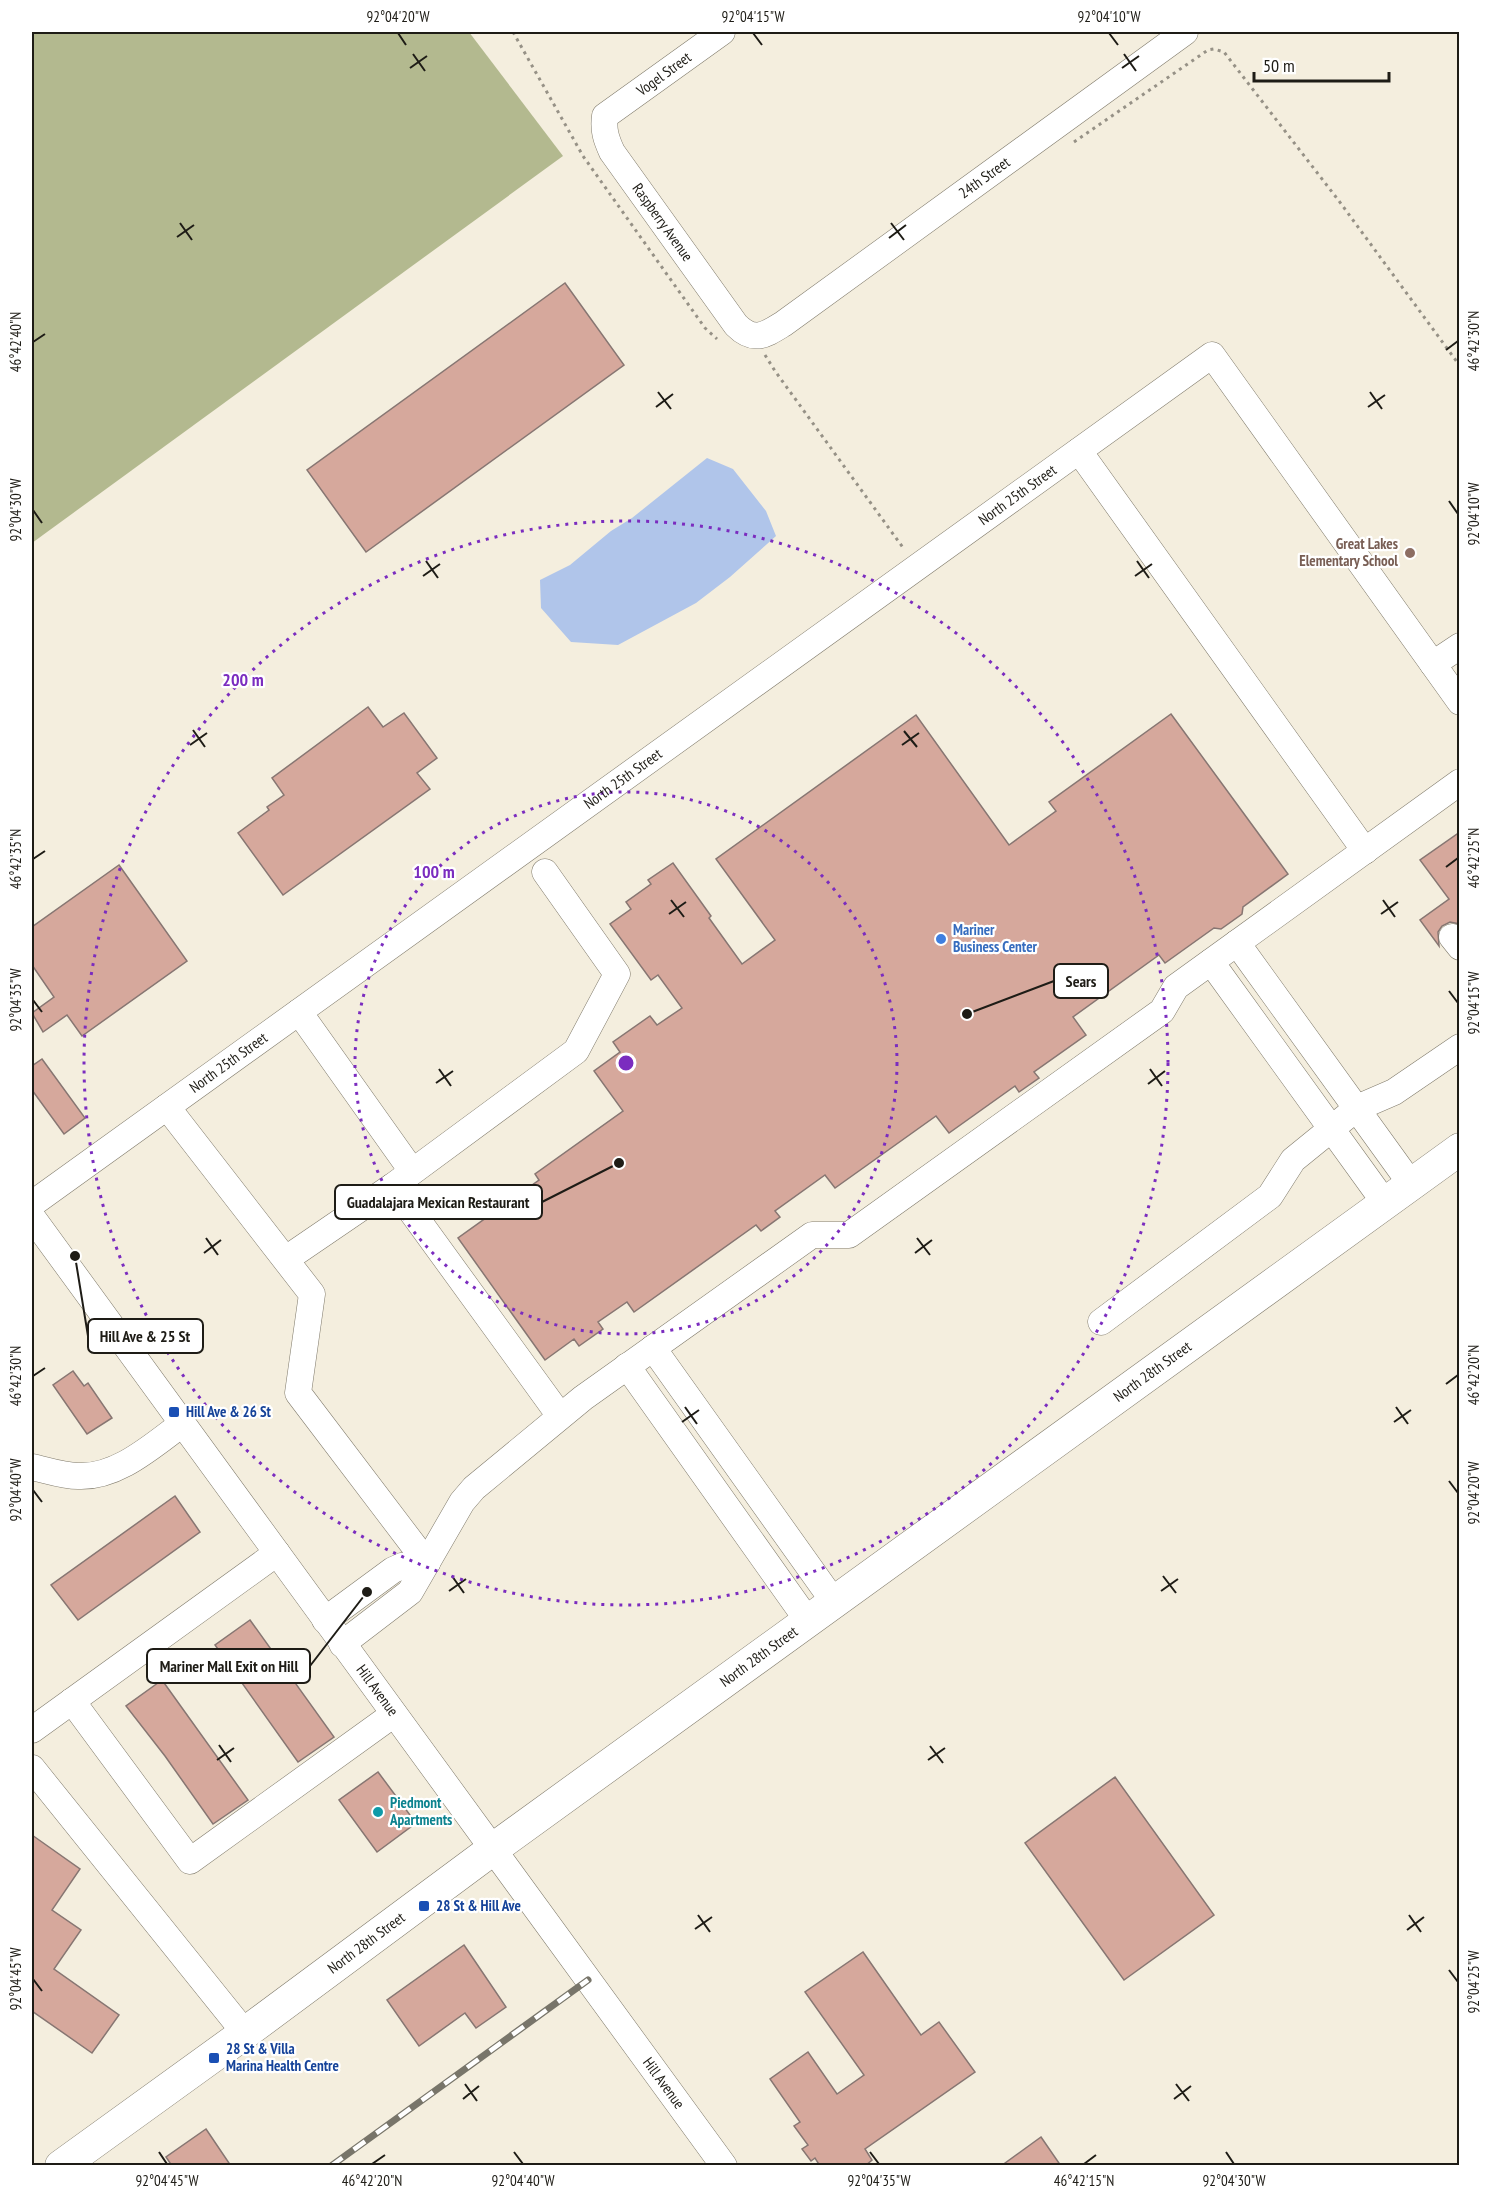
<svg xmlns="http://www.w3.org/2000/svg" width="1491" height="2197" viewBox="0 0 1491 2197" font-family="'PT Sans Narrow',sans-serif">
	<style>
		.forest { fill: #b3b98f }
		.water { fill: #b0c5ea }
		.building { fill: #d6a89c; stroke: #877672; stroke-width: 1.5 }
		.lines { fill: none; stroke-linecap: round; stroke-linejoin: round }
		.minor-casing { stroke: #807b6c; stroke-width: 27 }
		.major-casing { stroke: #807b6c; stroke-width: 33 }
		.path { stroke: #969186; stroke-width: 3; stroke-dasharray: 3 4.5; stroke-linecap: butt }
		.minor { stroke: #fff; stroke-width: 26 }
		.major { stroke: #fff; stroke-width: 32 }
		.rail-casing { stroke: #78756a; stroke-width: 7 }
		.rail { stroke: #fff; stroke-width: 4.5; stroke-dasharray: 14; stroke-linecap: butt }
		.ticks { fill: none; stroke: #1e1c16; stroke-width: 2 }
		.ring { fill: none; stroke: #7b2cbf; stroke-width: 3; stroke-dasharray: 3 6 }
		.education-dot { fill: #8d6e63; stroke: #fff; stroke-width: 2 }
		.shop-dot { fill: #3f7fe0; stroke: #fff; stroke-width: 2 }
		.transit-dot { fill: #1a4fb4; stroke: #fff; stroke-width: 2 }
		.culture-dot { fill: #0f9aa8; stroke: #fff; stroke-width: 2 }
		.labels { text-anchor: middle; stroke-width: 4.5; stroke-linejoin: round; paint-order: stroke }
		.street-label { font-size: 15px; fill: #1e1c16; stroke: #fff }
		.education-label { font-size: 15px; font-weight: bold; fill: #785e54; stroke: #fff; text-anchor: end }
		.shop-label { font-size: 15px; font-weight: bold; fill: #366cbe; stroke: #fff; text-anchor: start }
		.transit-label { font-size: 15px; font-weight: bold; fill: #164399; stroke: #fff; text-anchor: start }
		.culture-label { font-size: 15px; font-weight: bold; fill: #0d838f; stroke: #fff; text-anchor: start }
		.centre { fill: #7b2cbf; stroke: #fff; stroke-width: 3 }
		.ring-label { font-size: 18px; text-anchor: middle; font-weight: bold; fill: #7b2cbf; stroke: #fff; stroke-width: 4.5; stroke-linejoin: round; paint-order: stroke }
		.leader { fill: none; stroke: #1e1c16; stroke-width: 2 }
		.callout-dot { fill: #1e1c16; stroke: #fff; stroke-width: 2 }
		.callout { fill: #fff; stroke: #1e1c16; stroke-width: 2 }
		.callout-label { font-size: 16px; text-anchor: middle; font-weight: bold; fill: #1e1c16 }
		.neatline { fill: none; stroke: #1e1c16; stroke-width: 2 }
		.ticks-label { font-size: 15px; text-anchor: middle; fill: #1e1c16 }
	</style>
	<rect width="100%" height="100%" fill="#f4eede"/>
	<path class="forest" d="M32,32H469L563,156L32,543Z"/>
	<path class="water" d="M707,458L733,469L766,511L776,536L730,577L696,603L618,645L571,642L541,608L540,580L570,565L611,531L632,518Z"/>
	<g class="building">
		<path d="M565,283L624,365L366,552L307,470Z"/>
		<path d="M368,707L383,727L404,713L437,758L417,773L430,789L283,895L238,833L269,810L267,807L284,795L272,778Z"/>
		<path d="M1171,714L1288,874L1243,907L1242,914L1221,929L1214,928L1165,963L1159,955L1073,1017L1086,1035L1034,1072L1039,1078L1019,1092L1015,1086L949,1133L936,1116L835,1188L825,1175L775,1211L780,1217L761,1231L756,1225L634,1312L627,1302L598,1322L603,1329L579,1346L574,1339L545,1360L458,1238L539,1180L535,1174L623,1111L594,1071L620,1052L613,1042L650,1016L657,1025L682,1008L658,975L651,980L610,924L631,909L626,902L651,884L648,880L673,863L711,916L709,918L742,964L775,940L716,859L916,715L1009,845L1056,811L1049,802Z"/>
		<path d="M1460,832V924L1450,922L1442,926L1438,932L1439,946L1420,920L1449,899L1420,860Z"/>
		<path d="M119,865L187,961L82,1036L67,1015L43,1032L32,1013L54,997L32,965V927Z"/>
		<path d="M42,1059L85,1118L64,1134L32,1090V1066Z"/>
		<path d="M73,1371L84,1386L88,1383L112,1418L87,1434L53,1385Z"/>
		<path d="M175,1496L200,1532L78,1620L51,1585Z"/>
		<path d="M250,1620L334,1737L298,1762L215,1645Z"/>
		<path d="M162,1680L248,1800L213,1824L165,1756L126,1706Z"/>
		<path d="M378,1772L416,1823L377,1852L339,1800Z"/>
		<path d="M1115,1777L1214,1915L1124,1980L1025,1843Z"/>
		<path d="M32,1835L80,1869L52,1910L81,1930L54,1969L119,2015L92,2053L32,2011Z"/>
		<path d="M464,1945L506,2007L476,2028L465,2013L419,2046L387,2000Z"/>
		<path d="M863,1952L921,2035L939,2022L975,2072L865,2149L872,2160L865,2166H820L815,2158L811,2161L802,2149L808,2145L794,2126L800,2122L770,2079L808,2052L837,2094L864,2075L805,1992Z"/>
		<path d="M206,2129L231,2166H172L166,2157Z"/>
		<path d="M1041,2137L1061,2166H1001Z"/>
	</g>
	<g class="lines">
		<g class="minor-casing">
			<g id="minor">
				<path id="s1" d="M722,32L605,116C603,130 606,139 612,152L736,325C754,343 765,335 783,324L1185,32"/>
				<path d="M1079,451L1365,851"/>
				<path d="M1433,664L1460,646"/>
				<path d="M1452,937L1460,947"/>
				<path d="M1237,943L1411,1184"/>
				<path d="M1211,962L1385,1203"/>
				<path d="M299,1012L412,1171"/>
				<path d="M167,1107L312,1294L298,1393L427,1563"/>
				<path d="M393,1186L560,1416"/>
				<path id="s2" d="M32,1204L1212,355L1460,702"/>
				<path id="s3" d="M32,1217L724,2166"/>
				<path d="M286,1259L393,1186L576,1051L617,974L545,872"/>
				<path d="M1101,1322L1270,1196L1293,1160L1357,1108L1394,1092L1460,1047"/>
				<path d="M653,1348L834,1602"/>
				<path d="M627,1366L808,1621"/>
				<path d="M32,1467C46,1470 63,1476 78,1476C117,1478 152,1446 182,1424"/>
				<path d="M325,1620L393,1570L402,1566L427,1563"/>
				<path d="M342,1644L410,1592L462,1502L474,1488L583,1398L812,1235H849L1162,1011L1176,987L1460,782"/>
				<path d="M72,1701L190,1861L394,1714"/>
				<path d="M32,1730L277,1553"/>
				<path d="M32,1768L245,2033"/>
			</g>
		</g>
		<g class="major-casing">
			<g id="major">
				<path id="s4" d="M61,2166L245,2033L493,1849L1460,1149"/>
			</g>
		</g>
		<g class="path">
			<path d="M513,32L583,156L705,328L717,339"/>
			<path d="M1074,142L1208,50L1214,49L1224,52L1339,201L1460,366"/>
			<path d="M765,355L775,371L904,549"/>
		</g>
		<use href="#minor" class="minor"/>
		<use href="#major" class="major"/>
		<g class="rail-casing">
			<path id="rail" d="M331,2166L588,1980"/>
		</g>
		<use href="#rail" class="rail"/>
	</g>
	<path class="ticks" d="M398,33L406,45M753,33L762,45M1109,33L1118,45M413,54L425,71M1124,54L1136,71M410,68L427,56M1122,68L1139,56M180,223L192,240M891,223L904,240M177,237L194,225M889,238L906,225M33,342L45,334M1446,350L1458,341M658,392L671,409M1370,392L1382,409M656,407L673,394M1368,407L1385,395M1449,501L1458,514M33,510L42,523M426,561L438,578M1137,561L1149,578M423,576L440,564M1135,576L1152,564M193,730L205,747M904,731L917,747M190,745L207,733M902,745L919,733M33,859L45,851M1446,867L1458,858M671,900L684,917M1383,900L1395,917M669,914L686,902M1381,914L1398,902M1449,991L1458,1003M33,1000L42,1012M439,1069L451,1086M1150,1069L1162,1086M436,1083L453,1071M1148,1084L1165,1071M206,1238L218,1255M917,1238L930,1255M204,1253L221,1240M915,1253L932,1240M33,1376L45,1368M1446,1384L1458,1375M685,1407L697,1424M1396,1407L1408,1424M682,1422L699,1410M1394,1422L1411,1410M1449,1481L1458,1493M33,1490L42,1502M452,1576L464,1593M1163,1576L1176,1593M449,1591L466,1579M1161,1591L1178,1579M219,1745L231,1762M930,1746L943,1763M217,1760L234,1748M928,1760L945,1748M698,1915L710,1932M1409,1915L1421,1932M695,1929L712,1917M1407,1930L1424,1917M1449,1970L1458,1982M33,1979L42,1991M465,2084L477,2101M1176,2084L1189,2101M463,2099L479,2086M1174,2099L1191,2086M159,2152L167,2164M514,2152L523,2164M870,2152L879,2164M1226,2152L1234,2164M372,2164L385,2155M1084,2164L1096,2155"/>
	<g class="ring">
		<circle cx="626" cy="1063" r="271"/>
		<circle cx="626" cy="1063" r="542"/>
	</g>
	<circle class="education-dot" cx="1410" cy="553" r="6"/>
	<circle class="shop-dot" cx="941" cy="939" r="6"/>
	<g class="transit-dot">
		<rect x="168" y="1406" width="12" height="12" rx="3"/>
		<rect x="418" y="1900" width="12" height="12" rx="3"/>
		<rect x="208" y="2052" width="12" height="12" rx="3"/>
	</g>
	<circle class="culture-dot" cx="378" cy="1812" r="6"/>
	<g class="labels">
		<g class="street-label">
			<text transform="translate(664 74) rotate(-36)" y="5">Vogel Street</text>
			<text dy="5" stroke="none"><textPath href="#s1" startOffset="696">24th Street</textPath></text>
			<text dy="5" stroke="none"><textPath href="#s1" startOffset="268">Raspberry Avenue</textPath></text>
			<text dy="5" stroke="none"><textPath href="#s2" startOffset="1214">North 25th Street</textPath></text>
			<text dy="5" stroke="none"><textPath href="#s2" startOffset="728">North 25th Street</textPath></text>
			<text dy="5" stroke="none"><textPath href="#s2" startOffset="242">North 25th Street</textPath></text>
			<text dy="5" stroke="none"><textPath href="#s4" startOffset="1350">North 28th Street</textPath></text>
			<text dy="5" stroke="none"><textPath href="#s4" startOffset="864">North 28th Street</textPath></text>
			<text dy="5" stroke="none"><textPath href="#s3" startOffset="586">Hill Avenue</textPath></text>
			<text dy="5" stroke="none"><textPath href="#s4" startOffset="378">North 28th Street</textPath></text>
			<text dy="5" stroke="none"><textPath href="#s3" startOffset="1072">Hill Avenue</textPath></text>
		</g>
		<g class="education-label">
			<text x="1398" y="549">Great Lakes<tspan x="1398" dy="17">Elementary School</tspan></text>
		</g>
		<g class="shop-label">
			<text x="953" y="935">Mariner<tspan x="953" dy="17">Business Center</tspan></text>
		</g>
		<g class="transit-label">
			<text x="186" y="1417">Hill Ave &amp; 26 St</text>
			<text x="436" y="1911">28 St &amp; Hill Ave</text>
			<text x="226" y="2054">28 St &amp; Villa<tspan x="226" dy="17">Marina Health Centre</tspan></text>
		</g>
		<g class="culture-label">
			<text x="390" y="1808">Piedmont<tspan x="390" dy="17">Apartments</tspan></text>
		</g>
	</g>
	<circle cx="626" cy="1063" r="9" class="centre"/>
	<g class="ring-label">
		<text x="243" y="686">200 m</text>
		<text x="434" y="878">100 m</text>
	</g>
	<path class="leader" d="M967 1014L1054 981M619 1163L542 1202M75 1256L88 1336M367 1592L310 1666"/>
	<g class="callout-dot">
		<circle cx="967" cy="1014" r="6"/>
		<circle cx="619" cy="1163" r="6"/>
		<circle cx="75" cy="1256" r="6"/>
		<circle cx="367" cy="1592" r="6"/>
	</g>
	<g class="callout">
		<rect x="1054" y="964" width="54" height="34" rx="6"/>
		<rect x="335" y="1185" width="207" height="34" rx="6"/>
		<rect x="88" y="1319" width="115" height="34" rx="6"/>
		<rect x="147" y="1649" width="163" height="34" rx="6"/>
	</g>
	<g class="callout-label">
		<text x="1081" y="987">Sears</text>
		<text x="438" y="1208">Guadalajara Mexican Restaurant</text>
		<text x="145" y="1342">Hill Ave &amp; 25 St</text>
		<text x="229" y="1672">Mariner Mall Exit on Hill</text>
	</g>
	<rect width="1491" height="2197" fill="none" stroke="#ffffff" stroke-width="66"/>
	<path d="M1254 72v9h135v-9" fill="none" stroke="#1e1c16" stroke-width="3"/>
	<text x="1263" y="72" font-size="18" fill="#1e1c16" stroke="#ffffff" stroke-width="4.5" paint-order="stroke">50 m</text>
	<rect x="33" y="33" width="1425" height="2131" class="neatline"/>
	<g class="ticks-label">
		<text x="398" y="22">92°04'20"W</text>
		<text x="753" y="22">92°04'15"W</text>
		<text x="1109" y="22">92°04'10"W</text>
		<text transform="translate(1474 341) rotate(-90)" y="5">46°42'30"N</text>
		<text transform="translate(16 342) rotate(-90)" y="5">46°42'40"N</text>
		<text transform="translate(16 510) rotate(-90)" y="5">92°04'30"W</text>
		<text transform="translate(1474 514) rotate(-90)" y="5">92°04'10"W</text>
		<text transform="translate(1474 858) rotate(-90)" y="5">46°42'25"N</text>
		<text transform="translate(16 859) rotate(-90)" y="5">46°42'35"N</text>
		<text transform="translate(16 1000) rotate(-90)" y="5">92°04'35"W</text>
		<text transform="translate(1474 1003) rotate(-90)" y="5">92°04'15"W</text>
		<text transform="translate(1474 1375) rotate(-90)" y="5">46°42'20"N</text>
		<text transform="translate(16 1376) rotate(-90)" y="5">46°42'30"N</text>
		<text transform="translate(16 1490) rotate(-90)" y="5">92°04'40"W</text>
		<text transform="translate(1474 1493) rotate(-90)" y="5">92°04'20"W</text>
		<text transform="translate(16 1979) rotate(-90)" y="5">92°04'45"W</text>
		<text transform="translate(1474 1982) rotate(-90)" y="5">92°04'25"W</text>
		<text x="167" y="2186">92°04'45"W</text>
		<text x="372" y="2186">46°42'20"N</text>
		<text x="523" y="2186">92°04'40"W</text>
		<text x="879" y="2186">92°04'35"W</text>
		<text x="1084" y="2186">46°42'15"N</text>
		<text x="1234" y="2186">92°04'30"W</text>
	</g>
</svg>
